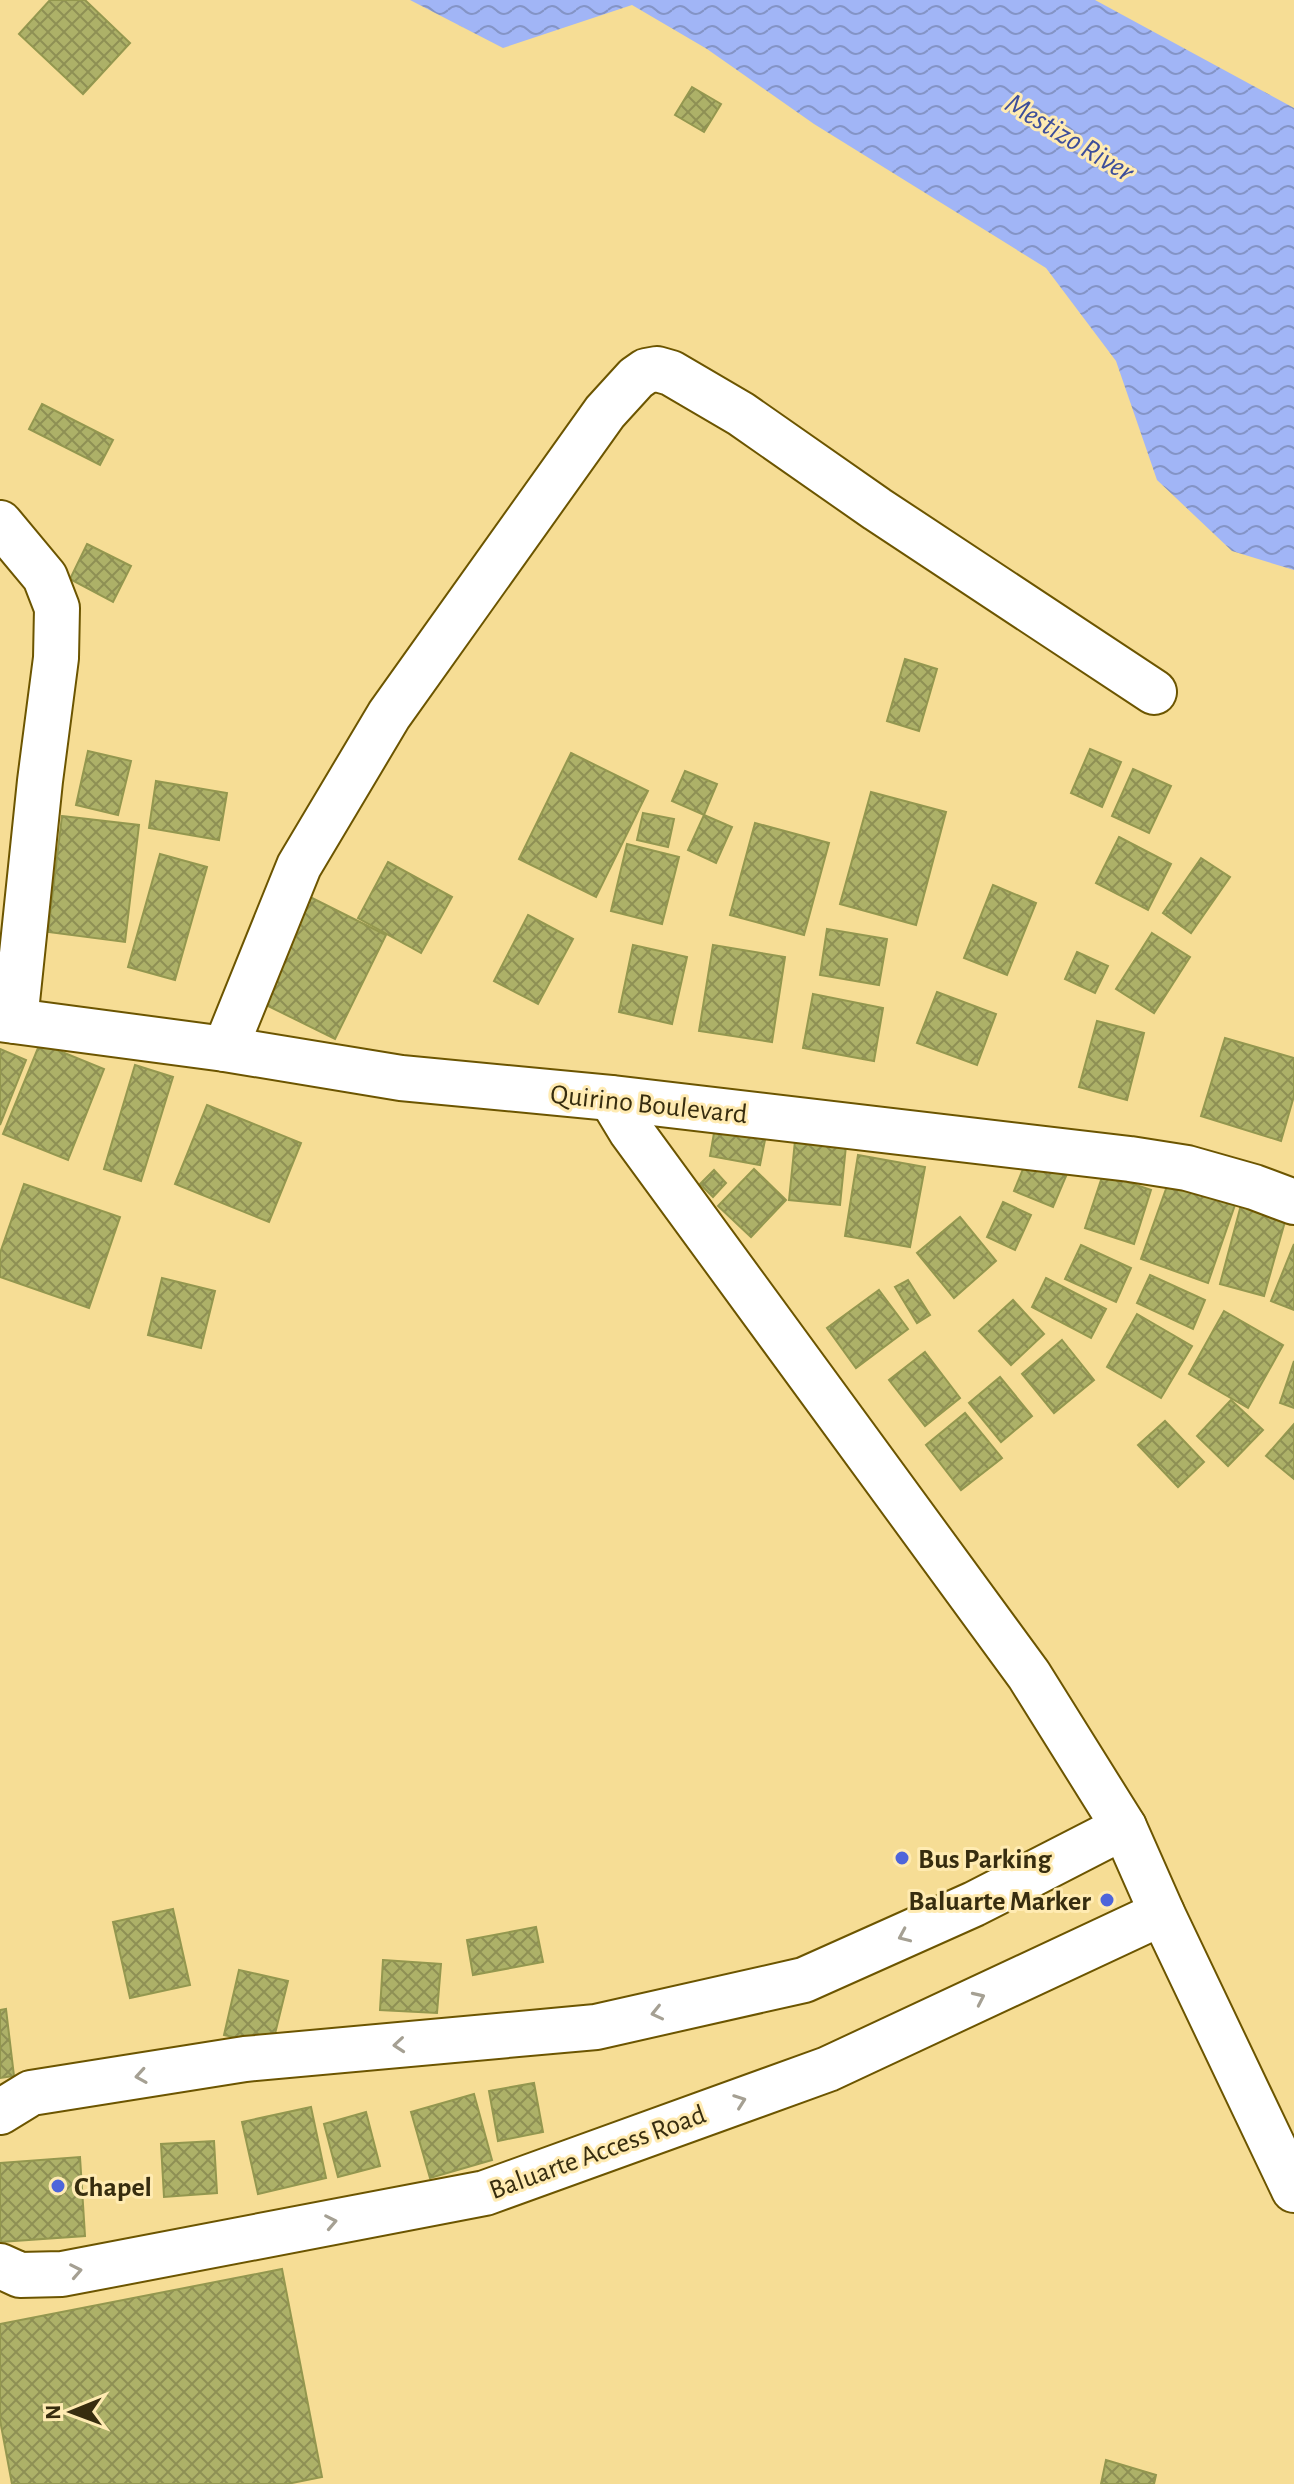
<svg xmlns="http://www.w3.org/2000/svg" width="1294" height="2484" viewBox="0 0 1294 2484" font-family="'Alegreya Sans',sans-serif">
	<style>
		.water { fill: url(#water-waves) }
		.building { fill: url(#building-cross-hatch); stroke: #93974f; stroke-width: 2 }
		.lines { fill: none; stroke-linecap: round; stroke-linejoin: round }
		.minor-casing { stroke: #6c5500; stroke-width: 48 }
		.major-casing { stroke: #6c5500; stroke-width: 48 }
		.minor { stroke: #fff; stroke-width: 44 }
		.major { stroke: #fff; stroke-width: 44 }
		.oneway { stroke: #a5a093 }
		.poi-dot { fill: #4e65da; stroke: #ffebb2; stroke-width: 3 }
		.labels { text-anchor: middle; stroke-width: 6; stroke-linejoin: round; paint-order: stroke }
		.street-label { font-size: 28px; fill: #372d0f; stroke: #ffebb2 }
		.poi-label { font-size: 28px; font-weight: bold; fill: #372d0f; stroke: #ffebb2; text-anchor: start }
		.water-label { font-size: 30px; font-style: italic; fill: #3d4e9a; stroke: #ffebb2 }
	</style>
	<defs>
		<pattern id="water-waves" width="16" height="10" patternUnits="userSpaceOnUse" patternTransform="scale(2)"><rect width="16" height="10" fill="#a1b5f6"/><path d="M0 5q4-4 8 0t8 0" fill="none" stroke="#8494c6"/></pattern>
		<pattern id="building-cross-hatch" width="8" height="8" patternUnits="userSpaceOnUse" patternTransform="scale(2)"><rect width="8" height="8" fill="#adb168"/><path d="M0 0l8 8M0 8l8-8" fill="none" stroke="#8e9054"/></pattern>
	</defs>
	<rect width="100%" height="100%" fill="#f6dd95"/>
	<path class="water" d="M410,0H1095L1294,108V570L1232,551L1157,480L1116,361L1046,268L814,124L707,49L632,5L503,48Z"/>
	<g class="building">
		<path d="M50,0H85L130,43L83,94L19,34Z"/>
		<path d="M692,87L721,104L704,132L675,115Z"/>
		<path d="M42,404L113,440L100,465L29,429Z"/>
		<path d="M87,544L131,566L113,602L70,579Z"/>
		<path d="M905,659L937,669L919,731L887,721Z"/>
		<path d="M1090,749L1121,762L1102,807L1071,793Z"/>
		<path d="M88,751L131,761L118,815L76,805Z"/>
		<path d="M571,753L648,791L596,897L519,859Z"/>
		<path d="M1133,769L1171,786L1149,833L1112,816Z"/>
		<path d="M685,771L717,784L704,815L672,801Z"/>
		<path d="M156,781L227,793L219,840L149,828Z"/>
		<path d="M871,792L946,812L916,925L840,904Z"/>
		<path d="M643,813L674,819L668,847L637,840Z"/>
		<path d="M704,815L732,827L716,863L688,850Z"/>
		<path d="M62,816L139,825L125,942L48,932Z"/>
		<path d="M755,823L829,843L804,935L730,915Z"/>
		<path d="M1119,837L1171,864L1148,910L1096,883Z"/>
		<path d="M627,844L679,857L662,924L611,911Z"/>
		<path d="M160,854L207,867L175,980L128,967Z"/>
		<path d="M1201,858L1230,877L1191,933L1163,913Z"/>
		<path d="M388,862L452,897L421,953L358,918Z"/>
		<path d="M993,885L1036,903L1007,975L964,958Z"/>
		<path d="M308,896L386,935L335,1039L256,1000Z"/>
		<path d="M528,915L573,939L538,1004L494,981Z"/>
		<path d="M827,929L887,939L879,985L820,975Z"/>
		<path d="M1152,933L1190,957L1154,1013L1116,989Z"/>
		<path d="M633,945L687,957L672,1024L619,1012Z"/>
		<path d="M713,945L785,957L772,1042L699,1031Z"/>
		<path d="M1077,952L1108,966L1095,993L1065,979Z"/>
		<path d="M937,992L996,1014L977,1065L917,1043Z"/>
		<path d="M813,994L883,1008L874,1061L803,1048Z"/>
		<path d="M1097,1021L1144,1033L1127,1100L1079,1087Z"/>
		<path d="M1225,1038L1294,1058V1096L1281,1141L1201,1116Z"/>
		<path d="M40,1043L104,1069L68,1160L3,1134Z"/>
		<path d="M0,1049L26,1060L0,1125Z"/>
		<path d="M135,1065L173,1077L141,1181L104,1169Z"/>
		<path d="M207,1105L301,1143L269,1222L175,1184Z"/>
		<path d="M717,1116L768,1125L760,1165L710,1156Z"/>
		<path d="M796,1131L847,1136L840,1205L789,1200Z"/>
		<path d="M1030,1152L1069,1169L1053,1207L1014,1191Z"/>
		<path d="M858,1155L925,1167L910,1247L845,1236Z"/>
		<path d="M754,1169L786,1200L751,1237L718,1206Z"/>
		<path d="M714,1170L726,1183L713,1197L700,1184Z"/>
		<path d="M1103,1174L1151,1190L1134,1244L1085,1228Z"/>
		<path d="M1171,1175L1237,1199L1208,1283L1141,1259Z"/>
		<path d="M24,1184L120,1217L89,1308L0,1277V1253Z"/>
		<path d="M1003,1202L1031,1215L1015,1250L987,1237Z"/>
		<path d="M1241,1205L1286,1218L1264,1296L1220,1284Z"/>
		<path d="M960,1217L996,1261L954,1298L917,1253Z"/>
		<path d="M1294,1244V1310L1271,1301Z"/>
		<path d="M1081,1245L1131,1268L1116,1302L1065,1279Z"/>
		<path d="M1150,1275L1205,1300L1193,1329L1137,1303Z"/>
		<path d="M162,1278L215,1291L201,1348L148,1335Z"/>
		<path d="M1046,1278L1106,1309L1091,1338L1032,1307Z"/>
		<path d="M908,1280L930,1315L917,1323L895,1287Z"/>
		<path d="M879,1290L908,1329L856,1368L827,1328Z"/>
		<path d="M1013,1300L1044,1334L1011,1365L979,1331Z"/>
		<path d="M1224,1311L1283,1345L1248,1408L1189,1374Z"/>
		<path d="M1137,1314L1192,1346L1161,1398L1107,1367Z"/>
		<path d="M1062,1340L1094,1380L1054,1413L1022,1374Z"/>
		<path d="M925,1352L960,1398L925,1426L889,1380Z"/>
		<path d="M1294,1361V1408L1280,1403Z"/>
		<path d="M1000,1377L1032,1416L1001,1442L969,1403Z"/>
		<path d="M1231,1400L1263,1430L1228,1466L1197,1436Z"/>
		<path d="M965,1413L1002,1458L961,1490L926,1445Z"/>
		<path d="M1165,1421L1204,1462L1178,1487L1138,1445Z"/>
		<path d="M1294,1424V1479L1266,1456Z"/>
		<path d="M173,1909L190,1985L130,1998L113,1922Z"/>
		<path d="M536,1927L543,1962L473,1975L467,1940Z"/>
		<path d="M383,1960L441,1964L437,2013L380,2010Z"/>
		<path d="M239,1970L288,1981L272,2046L224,2035Z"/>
		<path d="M6,2009L14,2076L0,2078V2010Z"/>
		<path d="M534,2083L543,2132L498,2141L489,2091Z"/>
		<path d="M474,2094L492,2160L430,2178L411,2112Z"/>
		<path d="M311,2107L326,2178L258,2194L242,2122Z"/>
		<path d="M366,2112L380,2166L338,2177L324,2124Z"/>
		<path d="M214,2141L217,2193L164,2197L161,2144Z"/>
		<path d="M80,2157L85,2236L0,2242V2163Z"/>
		<path d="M282,2269L322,2477L287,2484H12L0,2420V2324Z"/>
		<path d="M1106,2460L1156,2475L1154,2484H1101Z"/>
	</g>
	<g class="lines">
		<g class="minor-casing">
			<g id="minor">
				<path d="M0,523L45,577L57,608L56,658L40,781L15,1021"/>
				<path d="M225,1049L299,866L389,715L605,412L636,378L646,371L657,369L671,373L741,414L877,509L1154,692"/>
				<path d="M611,1098L631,1131L1029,1675L1124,1827L1162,1913L1294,2190"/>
				<path d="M0,2112L31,2093L245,2059L596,2027L804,1980L974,1904L1124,1827"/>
				<path d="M0,2266L20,2275L62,2274L485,2193L828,2069L1162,1913"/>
			</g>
		</g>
		<g class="major-casing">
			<path id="major" d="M0,1019L225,1049L401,1078L611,1098L1130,1159L1187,1168L1254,1187L1294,1202"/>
		</g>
		<use href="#minor" class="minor"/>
		<use href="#major" class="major"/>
	</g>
	<defs><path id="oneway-chevron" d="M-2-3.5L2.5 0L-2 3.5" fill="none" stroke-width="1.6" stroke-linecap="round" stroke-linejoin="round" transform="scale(2)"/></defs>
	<g class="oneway">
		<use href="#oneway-chevron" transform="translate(904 1936) rotate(156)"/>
		<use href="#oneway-chevron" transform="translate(979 1998) rotate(-25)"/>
		<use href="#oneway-chevron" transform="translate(657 2013) rotate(167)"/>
		<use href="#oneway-chevron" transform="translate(399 2045) rotate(175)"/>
		<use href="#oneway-chevron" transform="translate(141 2076) rotate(171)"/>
		<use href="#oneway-chevron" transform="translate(740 2101) rotate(-20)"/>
		<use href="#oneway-chevron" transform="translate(331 2222) rotate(-11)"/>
		<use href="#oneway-chevron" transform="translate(76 2271) rotate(-11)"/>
	</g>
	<g class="poi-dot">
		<circle cx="902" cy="1858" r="8"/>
		<circle cx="1107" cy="1900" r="8"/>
		<circle cx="58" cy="2186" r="8"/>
	</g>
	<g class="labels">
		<g class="street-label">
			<text transform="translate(649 1103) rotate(6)" y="10">Quirino Boulevard</text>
			<text transform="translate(597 2151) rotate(-20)" y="10">Baluarte Access Road</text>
		</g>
		<g class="poi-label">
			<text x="918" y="1868">Bus Parking</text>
			<text x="1091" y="1910" text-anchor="end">Baluarte Marker</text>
			<text x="74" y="2196">Chapel</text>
		</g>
		<g class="water-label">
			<text transform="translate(1070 137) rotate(31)" y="10">Mestizo River</text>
		</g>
	</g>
	<g transform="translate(72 2412) rotate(269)" stroke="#ffebb2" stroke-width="6" paint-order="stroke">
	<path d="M0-6L14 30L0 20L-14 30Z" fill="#372d0f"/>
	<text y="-12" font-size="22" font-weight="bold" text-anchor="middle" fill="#372d0f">N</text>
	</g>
</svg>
